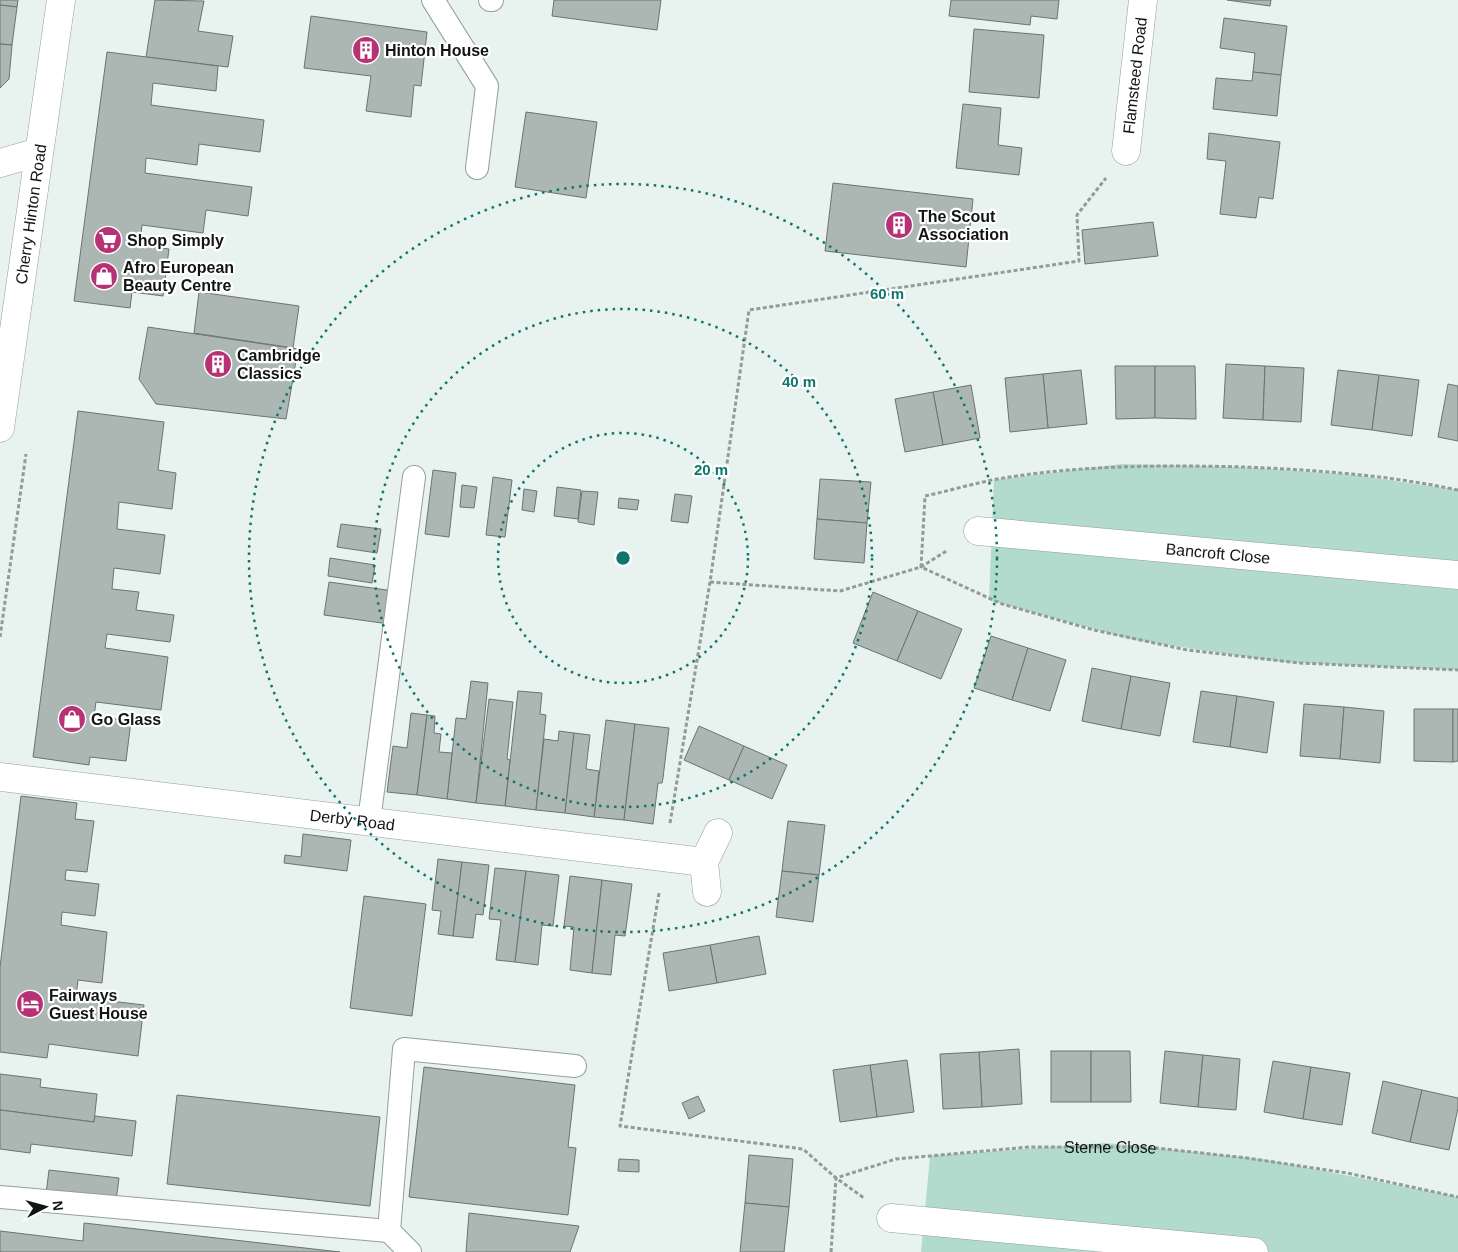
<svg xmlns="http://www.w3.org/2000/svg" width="1458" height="1252" viewBox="0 0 1458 1252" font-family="Arial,sans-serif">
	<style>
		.green { fill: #b2dacd }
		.building { fill: #acb6b3; stroke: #6b7471 }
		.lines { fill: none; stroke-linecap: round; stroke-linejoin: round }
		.service-casing { stroke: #949e9b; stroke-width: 24 }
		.minor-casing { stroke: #949e9b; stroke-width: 29 }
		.tertiary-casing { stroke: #949e9b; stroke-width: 29 }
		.path { stroke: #939a98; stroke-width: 3; stroke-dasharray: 4 2.5; stroke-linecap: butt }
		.service { stroke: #fff; stroke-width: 22 }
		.minor { stroke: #fff; stroke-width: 28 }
		.tertiary { stroke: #fff; stroke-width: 28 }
		.ring { fill: none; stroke: #0f766e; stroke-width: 2.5; stroke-dasharray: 2.5 5 }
		.labels { text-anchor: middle; stroke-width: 4.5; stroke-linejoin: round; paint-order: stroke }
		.poi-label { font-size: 16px; font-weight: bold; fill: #121514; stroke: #fff; text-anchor: start }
		.street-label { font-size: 16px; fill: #121514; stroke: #fff }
		.centre { fill: #0f766e; stroke: #fff; stroke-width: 2.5 }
		.ring-label { font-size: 15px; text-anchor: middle; font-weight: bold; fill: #0f766e; stroke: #fff; stroke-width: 4.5; stroke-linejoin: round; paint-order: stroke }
	</style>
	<rect width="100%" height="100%" fill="#e8f2ef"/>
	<g class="green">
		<path d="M1122,464L1240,467L1354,475L1458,490V670L1283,662L1134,640L989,600L994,480Z"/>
		<path d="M1105,1143L1262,1159L1458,1197V1252H921L930,1156Z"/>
	</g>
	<g class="building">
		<path d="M0,0H18L17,7L0,5Z"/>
		<path d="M155,0L204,1L198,31L233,36L228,67L146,57Z"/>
		<path d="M554,0H661L657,30L552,16Z"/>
		<path d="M951,0H1059L1057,19L1031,16L1030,25L949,16Z"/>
		<path d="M1227,0H1271L1270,6Z"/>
		<path d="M0,5L17,7L12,45L0,44Z"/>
		<path d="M311,16L427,32L421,86L414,85L411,117L366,111L371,76L304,68Z"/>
		<path d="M1224,18L1287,26L1281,75L1253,72L1255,53L1220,48Z"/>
		<path d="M974,29L1044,35L1039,98L969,92Z"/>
		<path d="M0,44L12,45L9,79L0,88Z"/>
		<path d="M107,52L218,66L216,91L153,83L151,105L264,120L260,152L199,144L197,165L146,158L145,173L252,187L248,216L206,210L203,233L142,225L140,245L169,249L163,296L132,292L130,308L74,301Z"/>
		<path d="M1253,72L1281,75L1277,116L1213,109L1216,78L1252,81Z"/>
		<path d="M963,104L1001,108L998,145L1022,148L1019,175L956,168Z"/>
		<path d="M526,112L597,122L586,198L515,187Z"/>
		<path d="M1209,133L1280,142L1273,199L1259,197L1256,218L1220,214L1226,161L1207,159Z"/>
		<path d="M833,183L973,199L966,267L825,251Z"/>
		<path d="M1153,222L1158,256L1085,264L1082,230Z"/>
		<path d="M199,292L299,306L293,348L194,333Z"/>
		<path d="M148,327L298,349L286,419L156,404L139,379Z"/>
		<path d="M1226,364L1265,366L1263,420L1223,418Z"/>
		<path d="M1115,366H1155V418L1116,419Z"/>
		<path d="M1155,366H1195L1196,419L1155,418Z"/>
		<path d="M1265,366L1304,368L1301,422L1263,420Z"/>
		<path d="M1081,370L1087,424L1048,428L1043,374Z"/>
		<path d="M1338,370L1379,375L1372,430L1331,425Z"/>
		<path d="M1043,374L1048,428L1010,432L1005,378Z"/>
		<path d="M1379,375L1419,380L1412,436L1372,430Z"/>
		<path d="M1448,384L1458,386V441L1438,437Z"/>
		<path d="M971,385L980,438L943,445L933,392Z"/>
		<path d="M933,392L943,445L905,452L895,399Z"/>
		<path d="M78,411L164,422L158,470L176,473L172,509L119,502L117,529L165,535L160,574L114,568L112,589L139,592L136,610L174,615L170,642L107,634L105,648L168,657L161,710L96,702L94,716L131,721L126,761L90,757L89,765L33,757Z"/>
		<path d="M433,470L456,473L449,537L425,534Z"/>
		<path d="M493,477L512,480L505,537L486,535Z"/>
		<path d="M820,479L871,482L867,523L817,519Z"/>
		<path d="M462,485L477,487L474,508L460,507Z"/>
		<path d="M557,487L581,490L578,519L554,516Z"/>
		<path d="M524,489L537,491L534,512L522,510Z"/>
		<path d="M582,491L598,492L594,525L578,522Z"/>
		<path d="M675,494L692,496L688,523L671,521Z"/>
		<path d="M619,498L639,500L637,510L618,508Z"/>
		<path d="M817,519L867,523L864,563L814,559Z"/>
		<path d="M341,524L381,529L377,553L337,547Z"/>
		<path d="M330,558L375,565L372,583L328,576Z"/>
		<path d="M329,582L394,591L389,624L324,615Z"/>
		<path d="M873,592L918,611L897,661L853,643Z"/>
		<path d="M918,611L962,629L941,679L897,661Z"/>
		<path d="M991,636L1028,648L1012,700L974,688Z"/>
		<path d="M1028,648L1066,660L1050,711L1012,700Z"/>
		<path d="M1092,668L1131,676L1121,729L1082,721Z"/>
		<path d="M1131,676L1170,683L1160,736L1121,729Z"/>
		<path d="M471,681L488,683L476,803L447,799L456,718L466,719Z"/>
		<path d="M518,691L542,693L540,714L546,715L536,810L505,806Z"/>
		<path d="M1201,691L1237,696L1230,747L1193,742Z"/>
		<path d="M1237,696L1274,702L1267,753L1230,747Z"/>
		<path d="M489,699L513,702L507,759L510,760L505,806L476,803Z"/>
		<path d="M1304,704L1344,707L1340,759L1300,756Z"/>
		<path d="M1344,707L1384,711L1380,763L1340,759Z"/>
		<path d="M1414,709H1453V762L1414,761Z"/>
		<path d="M1453,709H1458V761L1453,762Z"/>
		<path d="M411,713L427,715L417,795L387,792L393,746L407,748Z"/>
		<path d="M427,715L435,716L434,733L441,734L439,752L452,753L447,799L417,795Z"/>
		<path d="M606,720L635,724L624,820L594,817Z"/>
		<path d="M635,724L669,728L663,778L662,783H658L653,824L624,820Z"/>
		<path d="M699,726L744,746L729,780L684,760Z"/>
		<path d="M559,731L574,733L565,813L536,810L544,739L558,741Z"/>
		<path d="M574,733L590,735L586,769L599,771L594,817L565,813Z"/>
		<path d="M744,746L787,765L772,799L729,780Z"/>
		<path d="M21,796L77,803L75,819L94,821L87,872L66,870L65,880L99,884L95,916L62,912L61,925L107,932L102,983L78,980L76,997L144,1005L138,1056L49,1044L47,1058L0,1052V967Z"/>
		<path d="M788,821L825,825L819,875L782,871Z"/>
		<path d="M303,834L351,840L347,871L284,863L285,855L301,857Z"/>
		<path d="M438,859L462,862L453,936L438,934L441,911L432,910Z"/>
		<path d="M462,862L489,865L483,915L476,914L473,938L453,936Z"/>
		<path d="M495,868L526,871L515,962L496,960L501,920L489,919Z"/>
		<path d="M526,871L559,875L553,926L542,925L538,965L515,962Z"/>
		<path d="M782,871L819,875L813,922L776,917Z"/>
		<path d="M570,876L602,880L592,973L570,970L574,927L564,926Z"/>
		<path d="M602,880L632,884L625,936L615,935L611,975L592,973Z"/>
		<path d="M364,896L426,904L412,1016L350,1008Z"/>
		<path d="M759,936L766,974L717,983L710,945Z"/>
		<path d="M710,945L717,983L669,991L663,953Z"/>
		<path d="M1019,1049L1022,1104L982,1107L979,1052Z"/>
		<rect x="1051" y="1051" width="40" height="51"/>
		<path d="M1091,1051H1130L1131,1102H1091Z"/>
		<path d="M1165,1051L1203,1055L1198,1107L1160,1103Z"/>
		<path d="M979,1052L982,1107L943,1109L940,1054Z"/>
		<path d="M1203,1055L1240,1059L1236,1110L1198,1107Z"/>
		<path d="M907,1060L914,1112L877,1117L870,1065Z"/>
		<path d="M1273,1061L1311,1067L1303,1119L1264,1112Z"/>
		<path d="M870,1065L877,1117L840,1122L833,1070Z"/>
		<path d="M424,1067L575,1085L568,1147L576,1148L568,1215L409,1197Z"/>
		<path d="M1311,1067L1350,1073L1342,1125L1303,1119Z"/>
		<path d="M0,1074L41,1079L40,1087L97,1094L94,1122L0,1110Z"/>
		<path d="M1383,1081L1422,1090L1410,1142L1372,1133Z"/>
		<path d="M1422,1090L1458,1098V1108L1449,1150L1410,1142Z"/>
		<path d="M177,1095L380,1117L370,1206L167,1184Z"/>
		<path d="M698,1096L705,1111L689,1119L682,1103Z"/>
		<path d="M0,1110L94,1122L95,1116L136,1121L132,1156L31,1144L30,1153L0,1149Z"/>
		<path d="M749,1155L793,1159L789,1207L745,1203Z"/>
		<path d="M619,1159L639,1160V1172L618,1171Z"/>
		<path d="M49,1170L119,1178L116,1201L46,1194Z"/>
		<path d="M745,1203L789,1207L784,1252H740Z"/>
		<path d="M469,1213L579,1226L570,1252H466Z"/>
		<path d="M84,1223L340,1252H0V1231L83,1241Z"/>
	</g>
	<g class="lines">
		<g class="service-casing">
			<g id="service">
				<path d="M433,0L487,86L477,168"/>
				<path d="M490,0H492"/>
				<path d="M369,821L414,477"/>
				<path d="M0,1197L389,1231L404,1049L575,1066"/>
				<path d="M389,1231L410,1252"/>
			</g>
		</g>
		<g class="minor-casing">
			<g id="minor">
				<path id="s2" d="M1126,151L1143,0"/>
				<path d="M0,163L39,152"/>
				<path id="s3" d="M978,531L1458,575"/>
				<path id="s4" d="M0,777L704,862"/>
				<path d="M707,892L704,862L718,833"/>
				<path d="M891,1218L1254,1252"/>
			</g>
		</g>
		<g class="tertiary-casing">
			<g id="tertiary">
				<path id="s5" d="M0,428L61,0"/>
			</g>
		</g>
		<g class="path">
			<path d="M1458,490C1387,475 1316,470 1244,467C1166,465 1088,465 1010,477C981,481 953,490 925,496L921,567L1002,604L1094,630L1187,650L1299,663L1458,670"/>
			<path d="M710,582L840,591L921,567L948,550"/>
			<path d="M0,637L26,454"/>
			<path d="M670,823L710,582L749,310L1079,261L1077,215L1106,178"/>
			<path d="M659,893L620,1126L803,1149L836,1178L864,1198"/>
			<path id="s1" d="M831,1252L836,1178L896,1159L1029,1147H1147L1247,1158L1347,1173L1458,1197"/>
		</g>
		<use href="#service" class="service"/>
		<use href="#minor" class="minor"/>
		<use href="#tertiary" class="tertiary"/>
	</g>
	<g class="ring">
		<circle cx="623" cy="558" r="125"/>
		<circle cx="623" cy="558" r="249"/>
		<circle cx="623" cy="558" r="374"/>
	</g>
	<defs>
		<g id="building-disc" transform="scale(1.4375)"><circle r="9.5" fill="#b73175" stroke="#fff"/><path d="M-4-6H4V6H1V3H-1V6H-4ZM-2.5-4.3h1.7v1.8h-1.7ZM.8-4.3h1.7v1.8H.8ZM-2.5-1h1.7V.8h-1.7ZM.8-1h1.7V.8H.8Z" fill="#fff"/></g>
		<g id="supermarket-disc" transform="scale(1.4375)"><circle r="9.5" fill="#b73175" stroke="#fff"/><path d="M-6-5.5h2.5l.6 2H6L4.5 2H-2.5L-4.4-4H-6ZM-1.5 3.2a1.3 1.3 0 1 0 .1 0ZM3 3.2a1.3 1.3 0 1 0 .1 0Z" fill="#fff"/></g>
		<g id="shop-disc" transform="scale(1.4375)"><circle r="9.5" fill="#b73175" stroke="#fff"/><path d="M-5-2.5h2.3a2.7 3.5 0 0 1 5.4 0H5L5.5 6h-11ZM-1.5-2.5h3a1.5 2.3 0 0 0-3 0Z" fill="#fff"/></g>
		<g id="hotel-disc" transform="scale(1.4375)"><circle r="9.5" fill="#b73175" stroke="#fff"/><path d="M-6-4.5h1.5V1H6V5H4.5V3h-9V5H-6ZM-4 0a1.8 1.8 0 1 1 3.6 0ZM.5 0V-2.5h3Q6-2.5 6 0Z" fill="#fff"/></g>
	</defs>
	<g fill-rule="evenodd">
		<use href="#building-disc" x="366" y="50"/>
		<use href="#building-disc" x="899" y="225"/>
		<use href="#supermarket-disc" x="108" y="240"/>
		<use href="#shop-disc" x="104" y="276"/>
		<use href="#building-disc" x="218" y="364"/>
		<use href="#shop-disc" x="72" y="719"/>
		<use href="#hotel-disc" x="30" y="1004"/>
	</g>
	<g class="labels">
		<g class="poi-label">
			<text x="385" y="56">Hinton House</text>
			<text x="918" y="222">The Scout<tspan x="918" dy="18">Association</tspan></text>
			<text x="127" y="246">Shop Simply</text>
			<text x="123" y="273">Afro European<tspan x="123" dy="18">Beauty Centre</tspan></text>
			<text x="237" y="361">Cambridge<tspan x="237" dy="18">Classics</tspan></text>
			<text x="91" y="725">Go Glass</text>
			<text x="49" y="1001">Fairways<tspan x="49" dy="18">Guest House</tspan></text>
		</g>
		<g class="street-label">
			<text dy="6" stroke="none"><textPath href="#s2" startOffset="76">Flamsteed Road</textPath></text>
			<text dy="6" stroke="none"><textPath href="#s5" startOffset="216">Cherry Hinton Road</textPath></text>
			<text dy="6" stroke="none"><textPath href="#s3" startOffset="241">Bancroft Close</textPath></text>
			<text dy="6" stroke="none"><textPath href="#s4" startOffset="355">Derby Road</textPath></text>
			<text dy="6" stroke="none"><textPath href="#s1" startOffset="352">Sterne Close</textPath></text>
		</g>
	</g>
	<circle cx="623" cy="558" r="8" class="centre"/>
	<g class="ring-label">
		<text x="887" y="299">60 m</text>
		<text x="799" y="387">40 m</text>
		<text x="711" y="475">20 m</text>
	</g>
	<g transform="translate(45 1207) rotate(84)" stroke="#ffffff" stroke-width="4" paint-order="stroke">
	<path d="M0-4L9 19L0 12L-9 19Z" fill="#121514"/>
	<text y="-8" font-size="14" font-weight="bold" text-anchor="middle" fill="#121514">N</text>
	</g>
</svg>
